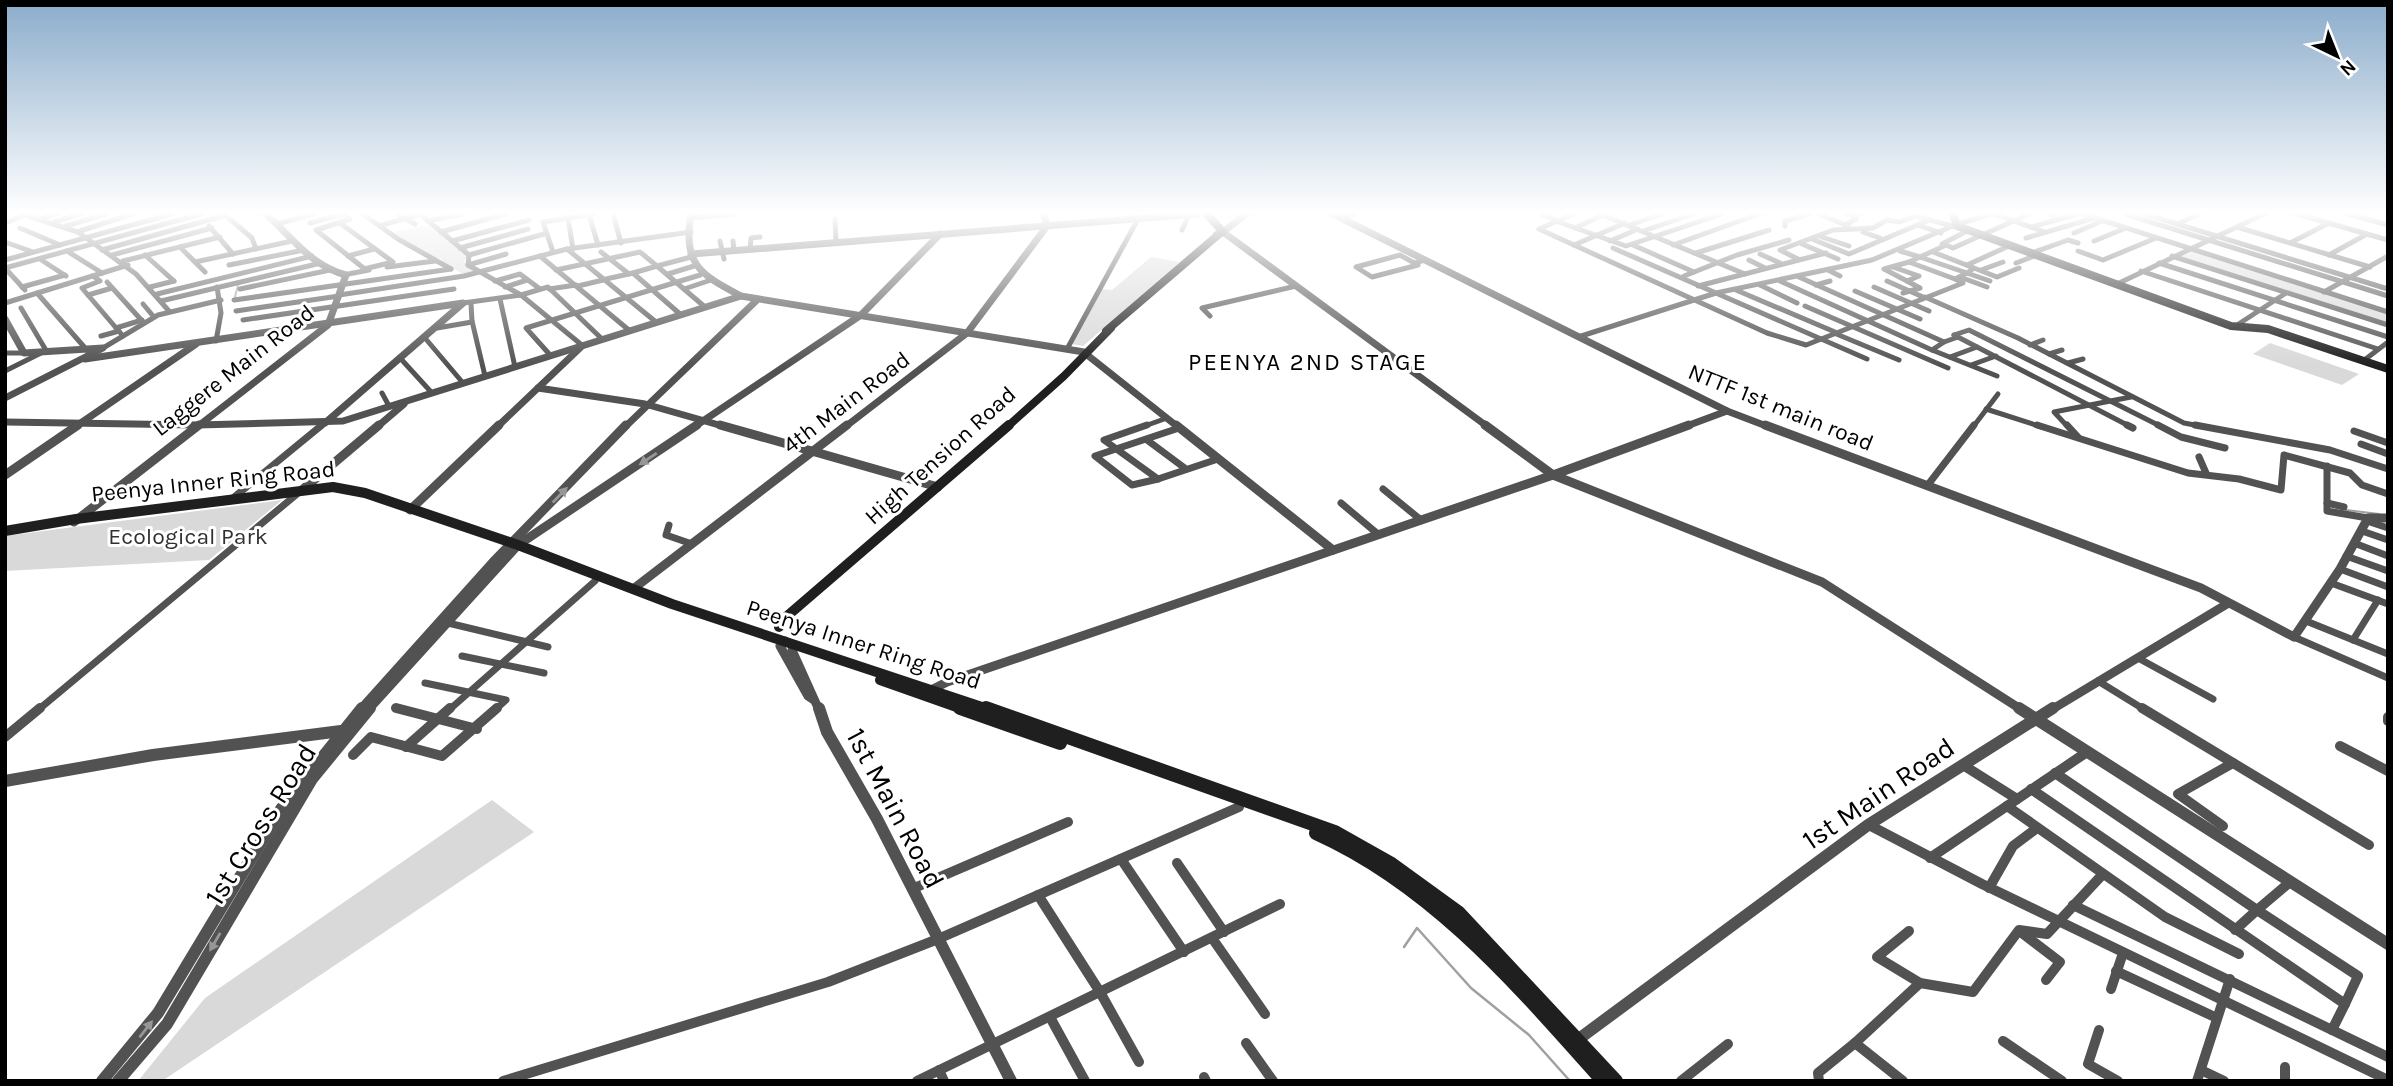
<svg xmlns="http://www.w3.org/2000/svg" width="2393" height="1086" viewBox="0 0 2393 1086" font-family="Karla,sans-serif">
	<style>
		.green { fill: #d9d9d9 }
		.lines { fill: none; stroke-linecap: round; stroke-linejoin: round }
		.stream-far1 { stroke: #a0a0a0; stroke-width: 2 }
		.stream { stroke: #a0a0a0; stroke-width: 2.5 }
		.minor-far2 { stroke: #525252; stroke-width: 5 }
		.minor-far1 { stroke: #525252; stroke-width: 7 }
		.minor { stroke: #525252; stroke-width: 10 }
		.tertiary-far2 { stroke: #525252; stroke-width: 7 }
		.tertiary-far1 { stroke: #525252; stroke-width: 9 }
		.tertiary { stroke: #525252; stroke-width: 12 }
		.secondary-far2 { stroke: #1f1f1f; stroke-width: 8 }
		.secondary-far1 { stroke: #1f1f1f; stroke-width: 10 }
		.secondary { stroke: #1f1f1f; stroke-width: 14 }
		.oneway { fill: #979797 }
		.labels { text-anchor: middle; stroke-width: 6; stroke-linejoin: round; paint-order: stroke }
		.street-label { font-size: 23px; fill: #000; stroke: #fff }
		.park-label { font-size: 23px; fill: #303030; stroke: #fff }
		.neighbourhood-label { font-size: 24px; letter-spacing: 2px; fill: #000; stroke: #fff }
		.near-street-label { font-size: 28px; fill: #000; stroke: #fff }
	</style>
	<rect width="100%" height="100%" fill="#fff"/>
	<g class="green">
		<path d="M429,225L467,256L464,262L473,272L464,275L440,260L443,258L436,259L396,237L395,232Z"/>
		<path d="M2194,251L2388,313V324L2180,257Z"/>
		<path d="M1151,257L1180,262L1083,346L1072,344L1102,289L1112,290Z"/>
		<path d="M2270,343L2359,374L2342,385L2253,354Z"/>
		<path d="M282,500L209,560L5,571V536Z"/>
		<path d="M492,800L534,832L162,1081H138L205,998Z"/>
	</g>
	<g class="lines">
		<g class="stream-far1">
			<path d="M235,297L238,285"/>
			<path d="M2346,510L2379,514"/>
		</g>
		<path class="stream" d="M1404,947L1417,928L1471,988L1529,1035L1570,1081"/>
		<g class="minor-far2">
			<path d="M22,214L78,232L136,274L169,311"/>
			<path d="M224,214L252,238L256,249"/>
			<path d="M344,214L350,219L316,230L366,270"/>
			<path d="M363,214L398,239L451,269"/>
			<path d="M397,214L415,224"/>
			<path d="M420,214L469,255L468,265L521,295L583,346"/>
			<path d="M613,214L621,243"/>
			<path d="M1573,214L1539,229L1767,333L1806,345L1963,283L1955,279"/>
			<path d="M1600,214L1745,274"/>
			<path d="M1819,214L1848,226"/>
			<path d="M1848,214H1862"/>
			<path d="M1994,214L2045,232"/>
			<path d="M2051,214L2054,215"/>
			<path d="M2083,214L2388,312"/>
			<path d="M2125,214L2388,296"/>
			<path d="M2145,214L2388,289"/>
			<path d="M2297,214L2388,240"/>
			<path d="M2348,214L2388,225"/>
			<path d="M589,215L598,245"/>
			<path d="M1543,215L1557,220"/>
			<path d="M568,218L573,249"/>
			<path d="M690,218L733,214"/>
			<path d="M1341,218L1354,214"/>
			<path d="M41,219L56,214"/>
			<path d="M835,219L836,242"/>
			<path d="M427,221L463,214"/>
			<path d="M1556,221L1626,246L1722,214"/>
			<path d="M54,222L80,214"/>
			<path d="M5,223L25,215"/>
			<path d="M310,223L343,214"/>
			<path d="M340,223L393,262L364,269"/>
			<path d="M277,224L313,214"/>
			<path d="M2177,224L2199,214"/>
			<path d="M382,225L421,214"/>
			<path d="M1630,225L1661,214"/>
			<path d="M1845,225L1856,219L1853,216"/>
			<path d="M1918,225L1941,233"/>
			<path d="M66,226L106,214"/>
			<path d="M209,226L233,254"/>
			<path d="M1785,226V221L1809,214"/>
			<path d="M2031,227L2078,214"/>
			<path d="M2237,227L2370,267"/>
			<path d="M20,228L60,245"/>
			<path d="M1575,228L1603,215"/>
			<path d="M1182,230L1189,215"/>
			<path d="M1643,231L1693,214"/>
			<path d="M77,232L132,214"/>
			<path d="M441,232L505,214"/>
			<path d="M1863,232L1880,238"/>
			<path d="M2074,233L2102,221"/>
			<path d="M1819,236L1849,246"/>
			<path d="M2026,238L2094,218"/>
			<path d="M1812,239L1849,254L1929,220"/>
			<path d="M452,241L529,220"/>
			<path d="M720,241L724,259"/>
			<path d="M733,241L734,251"/>
			<path d="M1610,241L1638,229"/>
			<path d="M2094,241L2126,228"/>
			<path d="M5,242L33,252"/>
			<path d="M2290,243L2329,223"/>
			<path d="M1802,244L1838,259"/>
			<path d="M1942,244L1969,230"/>
			<path d="M1574,245L1625,223"/>
			<path d="M1633,245L1694,272"/>
			<path d="M1673,245L1759,214"/>
			<path d="M180,247L205,272"/>
			<path d="M460,248L528,229"/>
			<path d="M1613,248L1867,359"/>
			<path d="M567,249L656,322"/>
			<path d="M750,249L751,238L760,237"/>
			<path d="M102,250L226,215"/>
			<path d="M67,251L102,273"/>
			<path d="M1900,251L1920,257"/>
			<path d="M2078,251L2103,260L2156,238"/>
			<path d="M553,252L543,222L593,214"/>
			<path d="M601,252L629,274"/>
			<path d="M1933,252L1974,268L1967,273L1990,281"/>
			<path d="M1696,253L1769,230"/>
			<path d="M2032,253L2068,240L2078,243"/>
			<path d="M1760,254L1780,263"/>
			<path d="M112,255L212,228"/>
			<path d="M145,255L174,281"/>
			<path d="M469,255L544,234"/>
			<path d="M1400,255L1418,265L1372,277L1356,267Z"/>
			<path d="M2329,255L2367,234"/>
			<path d="M348,256L374,249"/>
			<path d="M540,256L630,331"/>
			<path d="M2172,256L2388,325"/>
			<path d="M1920,257L1967,273L1955,279L1909,262Z"/>
			<path d="M1920,257L1946,245L1953,248L2029,214"/>
			<path d="M40,259L66,276"/>
			<path d="M1798,259L1780,250L1833,230L1873,228L1887,220L1899,222L1916,216L1956,227"/>
			<path d="M5,260L172,214"/>
			<path d="M1749,260L1765,268"/>
			<path d="M123,261L220,237"/>
			<path d="M195,262L292,241"/>
			<path d="M1414,263L1425,260"/>
			<path d="M2016,263L2037,255"/>
			<path d="M2159,263L2388,337"/>
			<path d="M229,265L304,250"/>
			<path d="M468,265L506,254"/>
			<path d="M1967,265L2011,245"/>
			<path d="M657,266L705,307"/>
			<path d="M657,266L691,257"/>
			<path d="M387,267L435,261"/>
			<path d="M1893,267L1919,276L1907,281L1884,269L1909,262"/>
			<path d="M5,268L201,214"/>
			<path d="M5,268L25,290"/>
			<path d="M1974,268L1997,277L2019,268"/>
			<path d="M556,270L640,252L657,266L633,273L680,314"/>
			<path d="M1828,270L1840,276"/>
			<path d="M1981,270L2003,262"/>
			<path d="M2141,271L2378,349"/>
			<path d="M668,274L694,266"/>
			<path d="M343,275L369,270"/>
			<path d="M93,276L100,281L82,288L123,336"/>
			<path d="M1684,276L1737,255L1789,240"/>
			<path d="M1799,277L1944,342L1958,337"/>
			<path d="M1960,277L1987,287"/>
			<path d="M606,279L633,273"/>
			<path d="M495,281L520,274L540,289"/>
			<path d="M1780,281L1932,350L1944,342"/>
			<path d="M1887,281L1923,297"/>
			<path d="M107,282L144,323"/>
			<path d="M2117,284L2264,214"/>
			<path d="M1760,285L1797,303"/>
			<path d="M1816,285L1830,281"/>
			<path d="M578,286L603,280"/>
			<path d="M1698,286L1826,253"/>
			<path d="M22,287L65,275"/>
			<path d="M150,287L174,281"/>
			<path d="M505,287L527,280"/>
			<path d="M1874,287L1929,311"/>
			<path d="M240,289L330,270"/>
			<path d="M549,289L576,285"/>
			<path d="M684,289L711,280"/>
			<path d="M1736,290L1835,332"/>
			<path d="M1855,291L1920,319"/>
			<path d="M2324,292L2388,256"/>
			<path d="M37,293L86,349"/>
			<path d="M1903,293L1920,288L1907,281"/>
			<path d="M157,294L312,256"/>
			<path d="M88,295L112,288"/>
			<path d="M339,295L464,276L567,249L691,232"/>
			<path d="M1925,297L2018,338L2184,423L2205,427"/>
			<path d="M500,299L515,367"/>
			<path d="M234,300L451,269"/>
			<path d="M161,301L321,263"/>
			<path d="M5,303L128,265"/>
			<path d="M463,303L521,295L548,287L602,339"/>
			<path d="M143,304L154,317"/>
			<path d="M1805,306L1948,368"/>
			<path d="M21,308L47,352"/>
			<path d="M236,311L339,296"/>
			<path d="M1210,316L1202,308L1296,286"/>
			<path d="M243,320L454,289"/>
			<path d="M472,321L485,376"/>
			<path d="M2234,327L2286,293"/>
			<path d="M116,328L142,320"/>
			<path d="M437,328L472,322L471,303"/>
			<path d="M1834,333L1899,360"/>
			<path d="M1954,335L1969,330L2162,427"/>
			<path d="M1954,335L2131,427"/>
			<path d="M101,336L119,331"/>
			<path d="M1578,337L1716,293L1872,260L1955,225L1991,214"/>
			<path d="M425,338L463,383"/>
			<path d="M216,341L221,313L217,287"/>
			<path d="M2030,345L2043,340"/>
			<path d="M103,348L158,315L221,300"/>
			<path d="M1067,349L1138,219"/>
			<path d="M1932,350L1997,376"/>
			<path d="M5,353H24"/>
			<path d="M2049,354L2062,350"/>
			<path d="M551,356L526,328L700,275"/>
			<path d="M1950,357L1977,347"/>
			<path d="M401,359L432,393"/>
			<path d="M2363,361L2388,342"/>
			<path d="M2068,363L2083,359"/>
			<path d="M1971,365L1996,356"/>
			<path d="M5,371L41,353"/>
			<path d="M382,393L389,406"/>
			<path d="M1986,409L2042,427"/>
			<path d="M320,427L325,423"/>
			<path d="M1142,427L1167,418"/>
			<path d="M1973,427L1998,394"/>
			<path d="M2068,427L2054,412L2131,397"/>
		</g>
		<g class="minor-far1">
			<path d="M1147,425L1104,440L1158,479L1218,459"/>
			<path d="M2037,425L2188,473L2239,479L2281,490L2284,455L2350,473L2362,485L2388,494"/>
			<path d="M2067,425L2078,437"/>
			<path d="M2127,425L2133,428"/>
			<path d="M2158,425L2181,437L2225,448"/>
			<path d="M2195,425L2330,450L2388,469"/>
			<path d="M2354,431L2388,443"/>
			<path d="M1147,440L1186,469"/>
			<path d="M2361,444L2388,454"/>
			<path d="M2199,457L2206,473"/>
			<path d="M2327,466V511L2368,518"/>
			<path d="M1158,479L1132,485L1095,456L1179,428"/>
			<path d="M1927,486L1974,425"/>
			<path d="M1383,489L1421,520"/>
			<path d="M233,498L322,425"/>
			<path d="M1341,503L1379,535"/>
			<path d="M2327,503L2344,507"/>
			<path d="M2367,521L2388,528"/>
			<path d="M669,525L666,535L692,544"/>
			<path d="M2362,531L2388,540"/>
			<path d="M2354,543L2388,556"/>
			<path d="M2346,556L2388,571"/>
			<path d="M2340,569L2388,587"/>
			<path d="M2331,583L2388,604"/>
			<path d="M2306,621L2388,654"/>
			<path d="M448,623L548,647"/>
			<path d="M2294,637L2388,678"/>
			<path d="M2353,640L2378,600"/>
			<path d="M462,656L544,673"/>
			<path d="M2138,658L2213,699"/>
			<path d="M2098,681L2145,710"/>
			<path d="M425,683L506,700L495,710"/>
			<path d="M396,708L402,710"/>
			<path d="M38,710L297,494"/>
			<path d="M449,710L595,581"/>
		</g>
		<g class="minor">
			<path d="M396,708L477,729"/>
			<path d="M2142,708L2369,845"/>
			<path d="M2388,717V721"/>
			<path d="M5,737L40,708"/>
			<path d="M2340,746L2388,771"/>
			<path d="M406,747L450,708"/>
			<path d="M353,755L371,737L442,756L497,708"/>
			<path d="M1963,765L2017,799"/>
			<path d="M2055,773L2257,910L2290,882"/>
			<path d="M2031,789L2345,1004L2332,1030"/>
			<path d="M2007,806L2165,917L2239,954"/>
			<path d="M1869,825L1982,884L2388,1080"/>
			<path d="M2223,826L2178,794L2233,763"/>
			<path d="M1930,858L2087,752"/>
			<path d="M1121,859L1184,952"/>
			<path d="M1177,863L1224,932"/>
			<path d="M1989,888L2013,846L2037,828"/>
			<path d="M912,889L1068,822"/>
			<path d="M1038,895L1100,992L1139,1062"/>
			<path d="M2073,905L2388,1057"/>
			<path d="M2235,930L2257,910L2358,976L2345,1004"/>
			<path d="M1909,931L1877,957L1920,983L1973,992L2019,930L2047,934L2103,874"/>
			<path d="M2022,933L2060,962L2046,980"/>
			<path d="M1212,938L1265,1014"/>
			<path d="M2116,971L2217,1018"/>
			<path d="M2111,989L2123,953"/>
			<path d="M1050,1017L1085,1081"/>
			<path d="M2099,1030L2088,1064L2118,1081"/>
			<path d="M2003,1041L2062,1081"/>
			<path d="M1246,1043L1273,1081"/>
			<path d="M1855,1043L1920,983"/>
			<path d="M2285,1067V1081"/>
			<path d="M939,1070L944,1081"/>
			<path d="M2201,1070L2224,1081"/>
			<path d="M1204,1077L1206,1081"/>
			<path d="M503,1081L828,982L938,939L1239,807"/>
			<path d="M917,1081L1280,904"/>
			<path d="M1681,1081L1728,1044"/>
			<path d="M1819,1081L1818,1073L1855,1043L1903,1081"/>
			<path d="M2197,1081L2230,979"/>
		</g>
		<g class="tertiary-far2">
			<path d="M691,214C683,264 699,274 741,296L1084,352"/>
			<path d="M1246,214L1223,232L1488,427"/>
			<path d="M1333,214L1727,411L1769,427"/>
			<path d="M691,254L1197,214"/>
			<path d="M5,319L24,353L103,348L5,398"/>
			<path d="M1086,354L1178,427"/>
			<path d="M85,359L463,303"/>
			<path d="M538,388L645,404L726,427"/>
			<path d="M5,422L197,425L343,421L741,296"/>
			<path d="M325,423L462,304"/>
			<path d="M75,427L196,344"/>
			<path d="M197,427L328,325L346,275C311,266 292,237 266,214"/>
			<path d="M377,427L404,404"/>
			<path d="M497,427L581,347"/>
			<path d="M625,427L756,301"/>
			<path d="M694,427L861,315L940,234"/>
			<path d="M845,427L967,333L1047,226L1044,214"/>
			<path d="M1684,427L1727,411"/>
		</g>
		<g class="tertiary-far1">
			<path d="M720,425L938,487"/>
			<path d="M1176,425L1333,550"/>
			<path d="M1485,425L1553,475L1822,582L2022,710"/>
			<path d="M1765,425L2201,588L2294,637L2340,569L2368,518H2388"/>
			<path d="M5,475L78,425"/>
			<path d="M302,490L379,425"/>
			<path d="M410,510L499,425"/>
			<path d="M74,522L199,425"/>
			<path d="M633,589L847,425"/>
			<path d="M785,641L780,646L808,696L814,700"/>
			<path d="M795,645L792,650L819,710"/>
			<path d="M927,692L947,682L1553,475L1689,425"/>
			<path d="M360,710L493,562L626,425"/>
			<path d="M368,710L518,545L697,425"/>
			<path d="M2051,710L2227,604"/>
		</g>
		<g class="tertiary">
			<path d="M819,708L827,732L877,819L1011,1081"/>
			<path d="M2019,708L2388,944"/>
			<path d="M5,781L153,755L341,731"/>
			<path d="M1576,1041L1868,825L2053,708"/>
			<path d="M102,1081L158,1013L281,809L362,708"/>
			<path d="M118,1081L167,1024L312,779L370,708"/>
		</g>
		<g class="secondary-far2">
			<path d="M1207,214L1223,232L1217,235"/>
			<path d="M1953,214L1957,226L2231,326L2268,329L2388,369"/>
			<path d="M1106,331L1218,235"/>
			<path d="M1007,427L1064,376L1111,328"/>
		</g>
		<g class="secondary-far1">
			<path d="M5,531L76,519L333,487L365,493L518,545L672,604L991,710"/>
			<path d="M779,627V623L1009,425"/>
			<path d="M880,680L965,710"/>
		</g>
		<g class="secondary">
			<path d="M960,708L1060,743"/>
			<path d="M986,708L1335,832L1390,863L1459,913L1616,1081"/>
			<path d="M1316,833C1434,886 1518,986 1603,1081"/>
		</g>
	</g>
	<defs><path id="oneway-solid" d="M-6-.8H1V-3.2L6.5 0L1 3.2V.8H-6Z" transform="scale(1.75)"/></defs>
	<g class="oneway">
		<use href="#oneway-solid" transform="translate(648 459) rotate(146)"/>
		<use href="#oneway-solid" transform="translate(560 495) rotate(-46)"/>
		<use href="#oneway-solid" transform="translate(215 942) rotate(120)"/>
		<use href="#oneway-solid" transform="translate(146 1029) rotate(-52)"/>
	</g>
	<linearGradient id="sky" x2="0" y2="1"><stop stop-color="#8baccb"/><stop offset="0.58" stop-color="#fff"/><stop offset="1" stop-color="#fff" stop-opacity="0"/></linearGradient>
	<rect width="2393" height="366" fill="url(#sky)"/>
	<g class="labels">
		<g class="street-label">
			<text transform="translate(233 370) rotate(-38)" y="8">Laggere Main Road</text>
			<text transform="translate(846 402) rotate(-37)" y="8">4th Main Road</text>
			<text transform="translate(1781 407) rotate(22)" y="8">NTTF 1st main road</text>
			<text transform="translate(940 455) rotate(-42)" y="8">High Tension Road</text>
			<text transform="translate(213 481) rotate(-6)" y="8">Peenya Inner Ring Road</text>
			<text transform="translate(864 644) rotate(18)" y="8">Peenya Inner Ring Road</text>
		</g>
		<g class="park-label">
			<text x="188" y="544">Ecological Park</text>
		</g>
		<g class="neighbourhood-label">
			<text x="1308" y="370">PEENYA 2ND STAGE</text>
		</g>
		<g class="near-street-label">
			<text transform="translate(1878 793) rotate(-34)" y="10">1st Main Road</text>
			<text transform="translate(896 808) rotate(62)" y="10">1st Main Road</text>
			<text transform="translate(260 824) rotate(-58)" y="10">1st Cross Road</text>
		</g>
	</g>
	<rect width="2393" height="1086" fill="none" stroke="#000000" stroke-width="14"/>
	<g transform="translate(2337 56) rotate(137)" stroke="#ffffff" stroke-width="5" paint-order="stroke">
	<path d="M0-5L12 26L0 18L-12 26Z" fill="#000000"/>
	<text y="-10" font-size="19" font-weight="bold" text-anchor="middle" fill="#000000">N</text>
	</g>
</svg>
